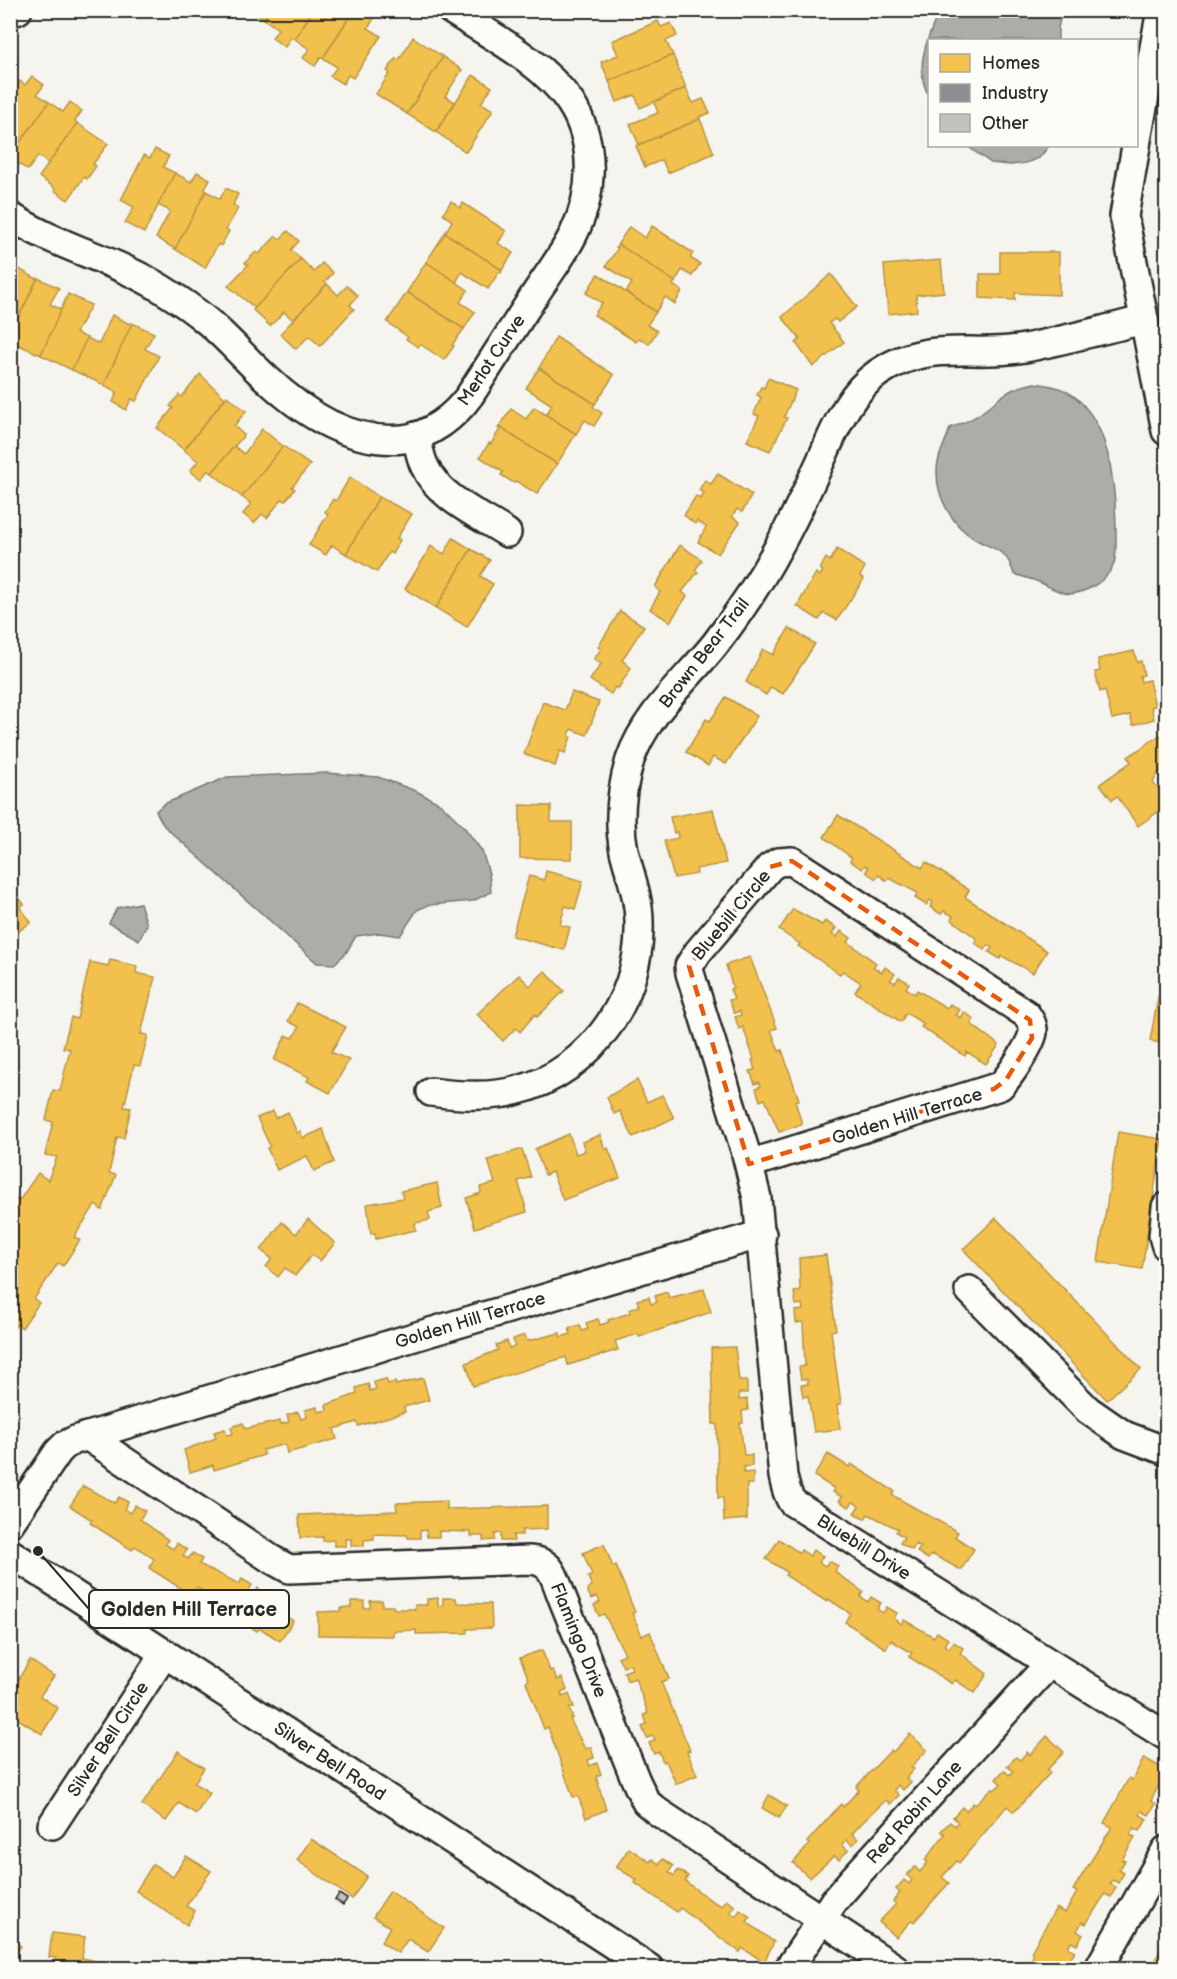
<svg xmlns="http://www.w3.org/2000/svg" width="1177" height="1979" viewBox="0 0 1177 1979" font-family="'Balsamiq Sans',sans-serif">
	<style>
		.water { fill: #adaca9; stroke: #797877; stroke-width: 1.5 }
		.homes { fill: #f2c14e; stroke: #b69444; stroke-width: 1.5 }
		.industry { fill: #8d8d92; stroke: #707073; stroke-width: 1.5 }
		.building { fill: #c2c1be; stroke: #2b2b2b; stroke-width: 1.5 }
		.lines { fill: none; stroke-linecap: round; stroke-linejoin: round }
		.minor-casing { stroke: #2b2b2b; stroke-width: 32 }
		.minor { stroke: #fdfcf7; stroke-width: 27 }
		.marked { fill: none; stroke: #e8590c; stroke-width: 4.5; stroke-dasharray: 12 8; stroke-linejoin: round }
		.labels { text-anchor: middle; stroke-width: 6; stroke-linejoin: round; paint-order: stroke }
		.street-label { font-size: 18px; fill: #2b2b2b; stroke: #fdfcf7 }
		.leader { fill: none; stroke: #2b2b2b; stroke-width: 2 }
		.callout-dot { fill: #2b2b2b; stroke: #fdfcf7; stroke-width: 2 }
		.callout { fill: #fdfcf7; stroke: #2b2b2b; stroke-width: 2 }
		.callout-label { font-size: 20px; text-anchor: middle; font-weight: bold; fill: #2b2b2b }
	</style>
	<rect width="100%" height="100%" fill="#f5f4ef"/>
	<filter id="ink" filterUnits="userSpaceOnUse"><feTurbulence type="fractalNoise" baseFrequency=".0167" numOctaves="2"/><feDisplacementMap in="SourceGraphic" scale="12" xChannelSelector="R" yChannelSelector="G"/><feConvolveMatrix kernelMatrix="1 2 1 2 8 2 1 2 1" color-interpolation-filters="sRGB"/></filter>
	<g filter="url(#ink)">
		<g class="water">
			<path d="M939,11V10L1062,11L1058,28V40H930L929,96C913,69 928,37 939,11Z"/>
			<path d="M967,146H1049L1039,158L1026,163L1010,165L991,163Z"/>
			<path d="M1034,383C1059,386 1073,390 1089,412C1112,442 1116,499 1116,536C1116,546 1117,560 1112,568C1104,582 1087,592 1071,594C1060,594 1050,587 1041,583C1032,579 1023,577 1014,574C1005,547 997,552 975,539C953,526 937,499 937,473C936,458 946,442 950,428C960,424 972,420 981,413C1003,396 1004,390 1034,383Z"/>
			<path d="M327,773L378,777L416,791L441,804L464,827L482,851L489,874L491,892L473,901L429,905L417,910L400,936L379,933L356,936L346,953L334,964L317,963L164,826L156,811L164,804L227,777Z"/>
			<path d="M140,903L147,925L139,940L109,923L117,908Z"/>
		</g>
		<g class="homes">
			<path d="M251,10H270L264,19Z"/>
			<path d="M270,10H313L295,39L291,37L285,47L272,38L278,29L264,19Z"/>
			<path d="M313,10L324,16L328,10H354L323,58L321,57L315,66L303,58L309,49L295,39Z"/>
			<path d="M354,10H375L378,12L368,28L381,36L353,78L348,75L343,84L330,76L337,67L323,58Z"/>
			<path d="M658,21L661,27L671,23L677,36L666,41L673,55L609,81L601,62L618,55L612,41Z"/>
			<path d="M413,37L443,57L407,114L376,94L390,73L387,71L396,58L399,60Z"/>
			<path d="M673,55L686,88L640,108L635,95L617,102L609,81Z"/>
			<path d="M443,57L462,70L445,96L455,102L436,132L407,114Z"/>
			<path d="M473,75L492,87L481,103L493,110L466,152L436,132Z"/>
			<path d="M32,76L44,85L37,94L49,102L11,156L10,95L20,81L25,85Z"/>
			<path d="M686,88L693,103L703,99L710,113L699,117L700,119L639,145L630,124L658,113L654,102Z"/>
			<path d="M49,102L63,112L70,102L82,111L75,121L77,123L49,164L38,156L28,170L10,158V156Z"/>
			<path d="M700,119L714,153L668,173L662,160L645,167L636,146Z"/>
			<path d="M77,123L108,144L93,164L96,166L87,179L84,177L68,200L54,190L55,188L39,177Z"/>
			<path d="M155,149L169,156L163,167L175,173L144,233L125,223L134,207L121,200L144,155L150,158Z"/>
			<path d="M197,172L210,179L205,189L206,191L175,249L156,238L170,211L158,205L175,173L191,182Z"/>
			<path d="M226,188L238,194L233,205L238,208L226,230L229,231L221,246L218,244L205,268L175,249L206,191L220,199Z"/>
			<path d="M451,201L460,208L463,203L506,231L498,243L513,253L502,270L445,233L452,221L443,214Z"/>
			<path d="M652,226L693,253L690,258L700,264L692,276L682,270L675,282L618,244L629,227L645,238Z"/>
			<path d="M288,231L299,241L291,250L301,259L255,308L228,286L248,265L245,263L256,252L259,254L276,236L280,239Z"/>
			<path d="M445,233L502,270L501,273L499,272L488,289L462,272L456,282L426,262Z"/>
			<path d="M618,244L675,282L673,285L682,291L675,304L665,297L656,312L626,292L632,283L606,266L618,248L616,247Z"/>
			<path d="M1000,252H1059V295L1015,293V300L980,298V274H1000Z"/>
			<path d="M301,259L314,272L322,263L333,273L325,282L327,284L293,320L284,312L270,326L253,310Z"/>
			<path d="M941,260L944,292L916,295L917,311L888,314L884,265Z"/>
			<path d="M426,262L468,290L460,302L475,312L464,329L407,292Z"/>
			<path d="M10,264L37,279L10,335Z"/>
			<path d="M598,274L656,312L647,325L657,331L649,344L639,338L636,342L594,315L602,303L586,293Z"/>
			<path d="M831,274L857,307L838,322L835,319L829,323L844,342L813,367L796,343L800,339L782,317Z"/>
			<path d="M38,278L59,288L50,304L62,310L41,355L10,341V335Z"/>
			<path d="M327,284L338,295L347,286L358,296L350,305L354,309L320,346L309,336L296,349L280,334Z"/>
			<path d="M407,292L464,329L452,345L454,346L444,360L420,344L418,347L406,339L408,337L387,322Z"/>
			<path d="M68,294L91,305L76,333L87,338L72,370L41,355Z"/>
			<path d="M112,315L132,325L104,385L72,370L87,338L99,344Z"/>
			<path d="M132,323L154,333L145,349L159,356L136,401L131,399L126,410L113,402L117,392L104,385Z"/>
			<path d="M556,337L614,375L595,404L539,368Z"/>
			<path d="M539,368L595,404L593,407L602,413L594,426L585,420L576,434L546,415L552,405L526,388Z"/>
			<path d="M200,374L225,398L184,450L157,428L173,408L170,406L179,395L182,397Z"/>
			<path d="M768,378L796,390L784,417L787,418L770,451L747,441L759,416L754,414L761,397L757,395L761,387L764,388Z"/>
			<path d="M227,396L246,411L234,426L244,435L212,473L208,470L201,479L190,471L198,461L184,450Z"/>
			<path d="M534,407L576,434L557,464L499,427L511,409L526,419Z"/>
			<path d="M499,427L557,464L537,494L516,481L514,483L501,475L503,472L480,457L489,443L491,444L500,429L498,428Z"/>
			<path d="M262,429L283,446L242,497L212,473L234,446L244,454Z"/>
			<path d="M283,446L310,465L292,487L295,489L285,501L282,499L267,518L262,514L254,523L243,514L251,504L242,497Z"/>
			<path d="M718,474L752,495L742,512L737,509L732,517L740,522L718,554L698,542L706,527L697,521L695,524L684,515L696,496L701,499L704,493L699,490L705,480L711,484Z"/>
			<path d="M350,477L379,497L346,554L332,545L326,555L309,545L328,514L325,512L333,499L336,501Z"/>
			<path d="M379,497L412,514L397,538L400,540L392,554L389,552L377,572L346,554Z"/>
			<path d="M453,538L471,549L436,608L405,589L431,546L444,554Z"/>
			<path d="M680,545L702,560L695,570L698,572L682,592L687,596L670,622L650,609L660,592L655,587Z"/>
			<path d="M471,549L490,560L480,576L493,584L467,627L436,608Z"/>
			<path d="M837,549L865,567L860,576L864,579L837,620L824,613L819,620L797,606L816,573L820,576L823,571L820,569L826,558L830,561Z"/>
			<path d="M620,611L644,626L622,660L631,668L618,689L615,687L611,694L590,680L601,664L594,659L601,649L598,647Z"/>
			<path d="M789,628L815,644L783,694L771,687L766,695L746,682L763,649L773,655Z"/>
			<path d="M1134,651L1137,662L1141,661L1144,675L1140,676L1141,682L1149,680L1155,706L1151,707L1154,719L1133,725L1130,715L1112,719L1105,690L1100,692L1095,672L1100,671L1098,659Z"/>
			<path d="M572,692L599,702L587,735L571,729L569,736L571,737L565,753L560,751L555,766L524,754L543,702L565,710Z"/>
			<path d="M726,697L757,716L726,764L713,757L708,766L686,752L706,719L710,721Z"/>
			<path d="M1160,735L1166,744V768L1157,774L1153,783L1161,792L1166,788V806L1138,826L1117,796L1112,800L1100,784L1131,762L1128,757Z"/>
			<path d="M520,805L551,806V822H572V859L520,858Z"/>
			<path d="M713,809L726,863L696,869L697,874L674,878L664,841L678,838L677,832L674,833L670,817Z"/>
			<path d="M838,815L922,868L926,862L969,890L965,897L1047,951L1033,973L1002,956L1000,959L989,952L992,948L988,945L985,950L975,943L977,939L951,919L953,916L944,911L941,914L930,907L933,902L930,900L926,905L915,898L918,893L889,878L887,881L879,875L876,879L866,872L868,867L865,865L862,869L850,861L852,858L824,837Z"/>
			<path d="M546,871L583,881L575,909L565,906L560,925L570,927L564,950L512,936L529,876L544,880Z"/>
			<path d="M10,886L24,904L20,907L31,922L10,938Z"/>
			<path d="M1166,908V944L1159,909Z"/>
			<path d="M793,909L822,925L825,921L836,928L832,934L837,937L841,931L851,938L848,942L876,963L873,967L882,972L885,967L895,974L890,980L895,983L899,977L909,983L906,988L915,994L917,990L947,1008L950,1004L960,1010L956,1015L961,1018L964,1012L974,1019L971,1024L999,1045L986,1064L967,1052L965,1056L921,1027L924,1024L906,1013L901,1022L855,992L861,983L843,971L840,974L798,946L800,944L779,930Z"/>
			<path d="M750,957L777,1028L771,1030L779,1051L782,1050L799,1100L795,1101L802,1124L779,1132L765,1099L760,1101L756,1088L761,1086L759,1082L755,1084L750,1071L755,1070L752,1060L754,1059L743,1027L739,1029L735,1017L741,1015L740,1011L734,1013L729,1000L734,999L730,989L733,988L726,965Z"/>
			<path d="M110,960L137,966L136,973L155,977L141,1034L148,1035L140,1066L134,1065L124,1107L131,1108L124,1138L117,1137L109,1173L116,1175L102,1210L95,1205L74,1237L80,1240L63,1266L58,1263L34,1299L39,1303L22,1328L17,1324L10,1334V1202L14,1197L19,1201L38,1173L48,1180L57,1157L45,1155L53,1122L46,1120L53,1090L60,1091L70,1049L63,1048L71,1017L77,1019L90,962L108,966Z"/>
			<path d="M545,971L564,991L537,1017L535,1014L520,1032L516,1028L503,1041L477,1014L519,975L530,986Z"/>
			<path d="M1158,997L1166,999V1044L1150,1041Z"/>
			<path d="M297,1003L346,1027L331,1052L349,1060L330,1093L307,1081L309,1077L274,1060L286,1035L293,1038L299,1027L288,1021Z"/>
			<path d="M637,1080L647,1102L662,1095L674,1118L633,1137L620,1111L614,1114L607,1097Z"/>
			<path d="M273,1111L275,1118L288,1112L297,1133L300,1131L303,1138L323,1129L334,1162L314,1171L307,1156L277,1170L267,1148L270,1146L257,1118Z"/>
			<path d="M1118,1132L1162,1139L1142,1269L1098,1262Z"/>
			<path d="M569,1134L576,1154L585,1151L582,1142L600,1135L605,1149L608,1148L620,1178L563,1200L552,1172L545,1175L535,1149Z"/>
			<path d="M522,1149L531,1177L518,1181L527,1212L475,1228L466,1198L481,1193L480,1187L495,1183L488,1160Z"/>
			<path d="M437,1183L442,1208L428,1212L430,1220L415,1223L416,1230L376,1239L375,1233L371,1234L367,1204L403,1198L401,1191Z"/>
			<path d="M996,1218L1141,1369L1107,1400L963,1249Z"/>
			<path d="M308,1219L335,1243L320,1261L312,1255L295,1276L285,1268L278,1277L266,1267L272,1259L261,1250L282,1222L296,1234Z"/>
			<path d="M826,1255L836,1330L831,1331L841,1404L837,1405L840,1429L814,1432L808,1396L803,1397L801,1385L808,1384L807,1379H801L799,1367L805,1366L803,1322L796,1323L795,1311L803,1310L802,1304L796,1305L794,1292L800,1291L799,1258Z"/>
			<path d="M704,1289L711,1312L639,1337L638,1334L615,1341L618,1350L568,1365L566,1357L473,1386L466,1363L498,1350L496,1345L507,1341L509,1348L515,1346L513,1339L525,1335L527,1341L560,1333L561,1337L571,1334L569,1328L580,1325L582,1331L588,1329L586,1323L598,1319L600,1325L609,1322L608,1320L630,1313L629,1310L639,1306L637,1300L649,1297L651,1304L657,1302L655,1296L667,1292L669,1298Z"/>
			<path d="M735,1347L739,1381H747V1393H739V1400L747,1399L748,1410L742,1411L743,1423H740L744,1455H752V1466L744,1467V1473L753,1472V1484H747V1519L724,1521L723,1498H718L717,1424H713L711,1348Z"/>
			<path d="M423,1378L429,1400L404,1407L405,1412L358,1426L357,1422L334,1429L337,1439L287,1453L285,1444L263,1450L264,1455L214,1470L213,1465L190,1472L184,1450L216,1438L214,1432L225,1429L227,1435L233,1434L231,1427L243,1423L245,1429L280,1421L281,1424L289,1422L287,1415L298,1412L301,1419L307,1417L305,1410L317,1407L318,1412L327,1410L326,1405L357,1394L356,1388L368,1384L370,1391L376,1389L374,1382L386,1379L388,1384L395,1382L396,1385Z"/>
			<path d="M828,1454L849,1467L851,1464L894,1491L892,1495L958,1532L955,1537L974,1549L961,1570L932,1554L928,1559L917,1552L921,1547L916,1544L912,1550L900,1543L904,1537L896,1532L898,1529L868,1514L865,1519L854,1513L859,1506L853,1502L849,1507L839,1501L842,1497L833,1492L835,1489L814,1476Z"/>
			<path d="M83,1486L115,1503L119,1497L128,1502L124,1509L130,1513L135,1505L145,1511L140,1519L168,1540L165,1544L173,1549L177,1543L187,1550L183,1556L188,1559L193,1553L202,1559L199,1564L239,1584L242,1579L252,1585L248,1592L254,1595L258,1588L268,1595L264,1601L293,1621L280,1641L260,1628L257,1631L214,1603L217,1600L197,1587L191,1595L149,1568L154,1559L135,1546L132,1550L90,1523L92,1520L70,1506Z"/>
			<path d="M447,1501V1509L547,1506V1529L522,1530V1535H513L514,1541H501V1533L495,1534V1540L483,1541V1536H471V1532L439,1531V1537H427L426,1530L420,1531V1538H408L407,1535L374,1534V1539L364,1540V1546H351V1539H345L346,1546H334V1540L323,1541V1537L300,1538L299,1515L397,1511L396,1503Z"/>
			<path d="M779,1539L800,1553L801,1550L810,1556L813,1550L823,1556L819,1562L825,1566L829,1561L838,1566L835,1572L863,1592L860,1597L868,1602L871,1597L881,1603L877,1609L883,1613L887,1607L897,1613L894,1618L901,1624L904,1620L934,1637L937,1632L948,1639L944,1645L949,1648L954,1642L963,1648L960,1653L987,1674L975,1693L955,1680L952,1684L909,1657L912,1653L891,1640L886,1649L845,1622L850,1613L828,1599L827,1602L785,1575L787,1572L766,1559Z"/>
			<path d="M604,1544L613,1567L616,1566L635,1612L632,1613L642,1636L650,1632L669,1679L661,1682L690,1750L687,1751L697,1775L676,1784L666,1761L663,1762L659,1752L654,1754L649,1743L655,1740L653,1736L647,1738L642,1727L647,1724L644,1715L648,1713L635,1678L627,1681L624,1672L632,1669L630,1664L623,1667L618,1657L625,1654L604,1614L599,1616L594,1605L600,1602L597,1596L591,1599L587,1589L592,1586L588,1577L592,1575L583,1553Z"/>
			<path d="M438,1598V1606L443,1605V1598H456L457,1603L491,1604L492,1628L467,1629V1633L416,1634V1630L393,1631V1636L318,1635V1612L341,1611V1608L351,1607V1601H364V1608H370V1601L382,1600V1606H393L394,1609H415V1605H427V1599Z"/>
			<path d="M542,1650L550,1671L553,1670L557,1680L562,1678L567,1690L561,1692L562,1697L569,1694L574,1707L569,1709L573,1718L570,1719L585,1749L591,1747L594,1758L588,1760L590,1766L597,1763L601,1774L596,1776L606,1810L586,1818L578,1796L573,1797L548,1727L544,1729L526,1682L529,1680L520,1658Z"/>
			<path d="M30,1660L54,1676L40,1696L58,1708L42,1734L10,1714V1693Z"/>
			<path d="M910,1734L927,1750L911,1767L914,1769L906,1778L911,1782L903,1790L898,1785L894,1790L899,1795L890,1804L886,1800L862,1823L852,1834L858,1839L852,1845L847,1840L842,1845L848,1850L839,1860L834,1856L810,1878L793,1863L809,1845L807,1842L841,1804L843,1807L859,1790L856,1787L891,1750L893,1752Z"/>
			<path d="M1047,1736L1064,1752L1047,1770L1050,1773L1014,1812L1007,1806L959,1863L957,1861L942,1877L949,1883L914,1922L912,1920L896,1937L879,1922L896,1904L893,1901L900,1893L896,1889L904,1880L909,1884L912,1880L907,1875L915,1867L920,1872L928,1862L925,1860L945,1834L941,1831L950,1822L955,1826L958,1822L953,1817L962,1807L966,1811L973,1803L975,1805L992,1788L994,1790L1001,1784L996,1779L1004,1770L1009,1775L1013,1771L1007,1766L1016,1757L1020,1760L1027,1752L1030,1755Z"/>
			<path d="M178,1751L204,1768L194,1783L210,1793L196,1814L179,1803L166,1821L142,1805Z"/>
			<path d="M1144,1758L1166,1770L1151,1801L1156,1804L1149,1815L1142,1811L1140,1815L1147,1819L1140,1831L1134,1828L1130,1835L1135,1837L1122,1860L1125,1861L1119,1870L1124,1873L1118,1883L1113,1880L1110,1884L1116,1887L1111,1897L1105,1894L1086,1924L1082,1922L1077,1931L1083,1935L1077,1945L1071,1942L1068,1947L1075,1951L1069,1961L1064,1958L1058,1967L1055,1965L1053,1968H1026L1034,1954L1031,1952L1056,1908L1065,1913L1077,1892L1073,1890L1112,1827L1104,1823L1129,1778L1132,1780Z"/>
			<path d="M769,1795L787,1806L779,1818L762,1808Z"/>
			<path d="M311,1839L367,1876L352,1899L297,1860Z"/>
			<path d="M629,1848L650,1862L652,1859L659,1864L663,1859L673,1866L669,1872L674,1876L678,1870L688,1876L685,1881L712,1901L722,1906L726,1900L735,1906L730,1913L736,1916L740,1910L750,1917L747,1922L774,1942L764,1962L742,1948L740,1952L680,1908L677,1912L635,1883L637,1880L616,1867Z"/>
			<path d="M186,1856L211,1871L186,1906L195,1911L187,1925L136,1891L153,1864L173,1877Z"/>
			<path d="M390,1891L444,1928L428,1952L408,1939L398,1953L381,1942L390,1927L373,1917Z"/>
			<path d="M52,1933L85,1937L82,1958L118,1966V1968H54L56,1958L49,1957Z"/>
			<path d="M1166,1935V1968H1147L1150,1963L1154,1964Z"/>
			<path d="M10,1939L21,1946L10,1962Z"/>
		</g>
		<path class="industry" d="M504,1962L512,1968H499Z"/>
		<path class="building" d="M339,1894L347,1899L343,1905L335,1900Z"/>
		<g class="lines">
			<g class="minor-casing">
				<g id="minor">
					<path d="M10,13L18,10"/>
					<path d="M1136,145L1161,10"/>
					<path d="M1136,146L1124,216L1166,431"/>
					<path d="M10,216C58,247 114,259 162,289C178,299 193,309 207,321C228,338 246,360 266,378C303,413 350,444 403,439C430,436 455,416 470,395C491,363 511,331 532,299C546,277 563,256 574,233C594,192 596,141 570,102C544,63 490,35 451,10"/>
					<path d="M416,436C419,446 420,458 425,467C438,497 481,516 507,533"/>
					<path d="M431,1092C453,1095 475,1097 498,1094C582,1084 642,1004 639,922C639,897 630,875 624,851C618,821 621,790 630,760C646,713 686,681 716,643C739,613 761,580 779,546C793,521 805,495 817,469C833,435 846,395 878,373C928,338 971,358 1025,348C1065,340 1105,329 1144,320"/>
					<path d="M749,1164L1000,1086C1009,1078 1032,1043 1033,1032C1034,1025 1029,1019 1026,1014L792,861L778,862L770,867L698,952L689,966L690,973L745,1150L757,1198L783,1476C785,1486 787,1494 792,1502L1166,1736"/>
					<path d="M1166,1207L1163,1236L1166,1246"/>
					<path d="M969,1290L1088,1410L1124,1435L1166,1451"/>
					<path d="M87,1436L271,1559L289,1569L529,1560C553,1561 554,1577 562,1597L636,1781L646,1802L658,1812L895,1968"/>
					<path d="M10,1523L58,1452L65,1445L75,1440L427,1333L762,1234"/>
					<path d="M10,1553L649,1968"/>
					<path d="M52,1825L165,1653"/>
					<path d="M789,1968L834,1901L853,1879L1049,1664"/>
					<path d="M1099,1968L1166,1850"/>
				</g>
			</g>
			<use href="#minor" class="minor"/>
		</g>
	</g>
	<path class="marked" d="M792,861L1030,1020L1032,1038L1006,1080L994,1089L749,1164L689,966L770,867Z"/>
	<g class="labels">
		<g class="street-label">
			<text transform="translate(491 360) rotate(-56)" y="6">Merlot Curve</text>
			<text transform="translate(704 653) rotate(-52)" y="6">Brown Bear Trail</text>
			<text transform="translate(731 915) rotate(-50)" y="6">Bluebill Circle</text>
			<text transform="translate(907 1116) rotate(-17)" y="6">Golden Hill Terrace</text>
			<text transform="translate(470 1320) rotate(-17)" y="6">Golden Hill Terrace</text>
			<text transform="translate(864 1547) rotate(32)" y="6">Bluebill Drive</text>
			<text transform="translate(579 1640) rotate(68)" y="6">Flamingo Drive</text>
			<text transform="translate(108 1739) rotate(-57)" y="6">Silver Bell Circle</text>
			<text transform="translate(330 1761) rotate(33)" y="6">Silver Bell Road</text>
			<text transform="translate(914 1812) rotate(-48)" y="6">Red Robin Lane</text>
		</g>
	</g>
	<path class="leader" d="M38 1551L89 1609"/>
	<circle class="callout-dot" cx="38" cy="1551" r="6"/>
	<rect class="callout" x="89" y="1590" width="200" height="38" rx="6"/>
	<g class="callout-label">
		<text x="189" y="1616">Golden Hill Terrace</text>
	</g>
	<rect width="1177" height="1979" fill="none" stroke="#fdfcf7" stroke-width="36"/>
	<rect x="18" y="18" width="1141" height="1943" fill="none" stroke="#2b2b2b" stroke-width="2" filter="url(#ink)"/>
	<rect x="928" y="39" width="210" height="108" fill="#fdfcf7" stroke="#a9a8a5" stroke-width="1.5"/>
	<rect x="940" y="54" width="30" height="18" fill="#f2c14e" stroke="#a9a8a5" stroke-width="1.5"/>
	<text x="982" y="69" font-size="18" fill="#2b2b2b">Homes</text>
	<rect x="940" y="84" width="30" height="18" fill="#8d8d92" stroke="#a9a8a5" stroke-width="1.5"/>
	<text x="982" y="99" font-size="18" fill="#2b2b2b">Industry</text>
	<rect x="940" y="114" width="30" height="18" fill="#c2c1be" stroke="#a9a8a5" stroke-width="1.5"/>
	<text x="982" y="129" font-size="18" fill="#2b2b2b">Other</text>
</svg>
